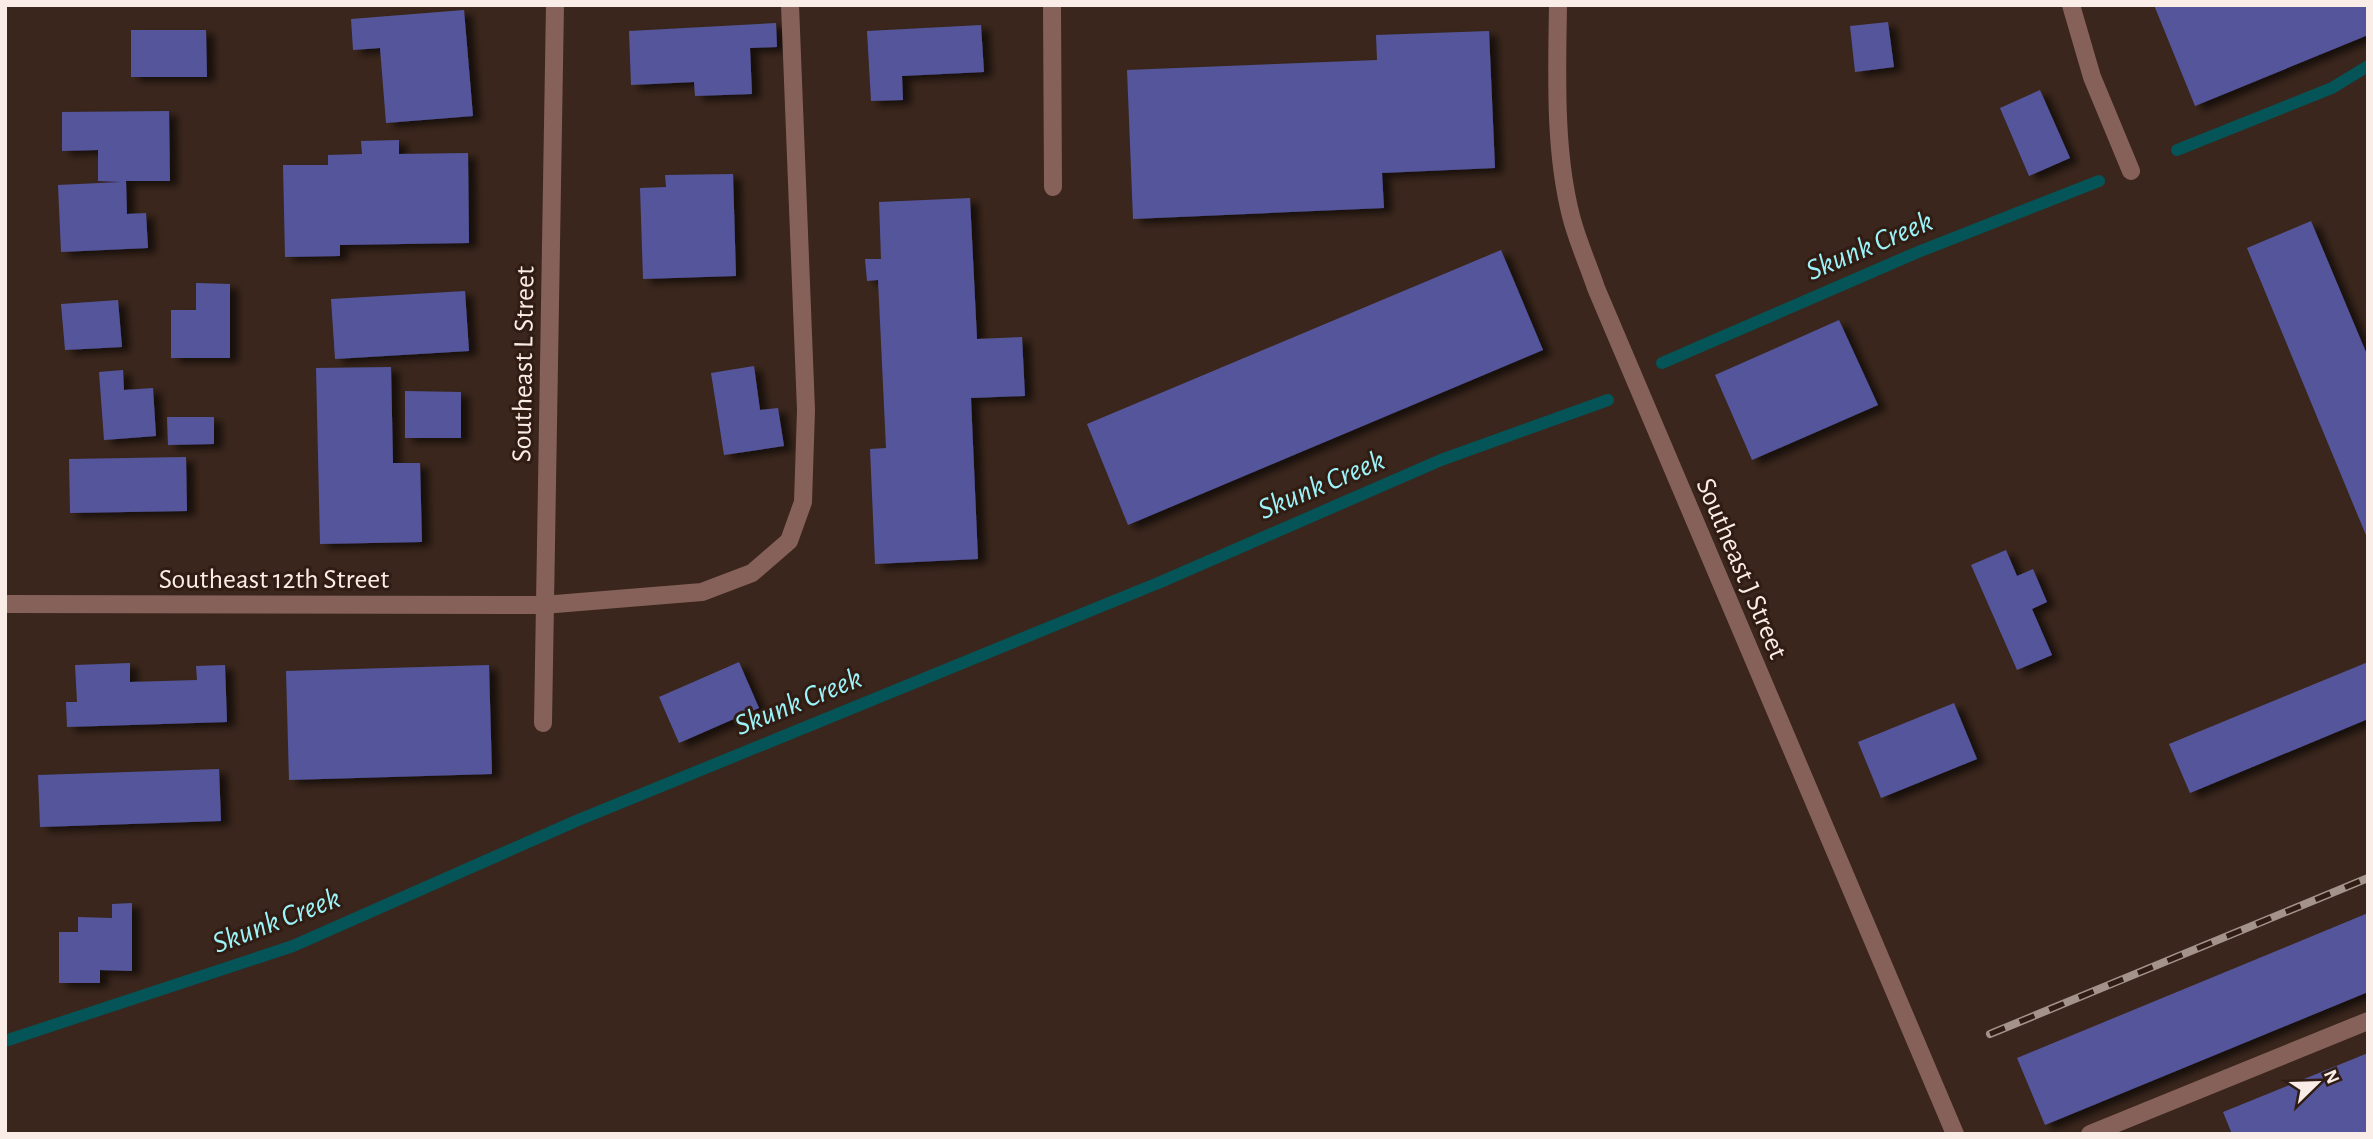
<svg xmlns="http://www.w3.org/2000/svg" width="2373" height="1139" viewBox="0 0 2373 1139" font-family="'Alegreya Sans',sans-serif">
	<style>
		.lines { fill: none; stroke-linecap: round; stroke-linejoin: round }
		.stream { stroke: #055458; stroke-width: 12 }
		.building { fill: #54559b; filter: url(#shadow) }
		.minor { stroke: #86615a; stroke-width: 18 }
		.rail-casing { stroke: #a3938b; stroke-width: 8 }
		.rail { stroke: #301c13; stroke-width: 5; stroke-dasharray: 16; stroke-linecap: butt }
		.labels { text-anchor: middle; stroke-width: 6; stroke-linejoin: round; paint-order: stroke }
		.street-label { font-size: 28px; fill: #faece6; stroke: #301c13 }
		.water-label { font-size: 30px; font-style: italic; fill: #9cf4f9; stroke: #301c13 }
	</style>
	<defs>
		<filter id="shadow"><feDropShadow dx="8" dy="4.5" stdDeviation="3.5" flood-color="#0009"/></filter>
	</defs>
	<rect width="100%" height="100%" fill="#3a261c"/>
	<g class="lines">
		<g class="stream">
			<path d="M2177,150L2332,88L2368,66"/>
			<path d="M1662,363L1918,252L2099,181"/>
			<path d="M5,1041L293,946L576,821L1163,581L1441,460L1608,400"/>
		</g>
	</g>
	<g class="building">
		<path d="M2154,5H2368V35L2195,106Z"/>
		<path d="M464,10L473,116L386,123L380,48L353,50L351,19Z"/>
		<path d="M1888,22L1894,67L1855,72L1850,26Z"/>
		<path d="M776,23L777,47L750,48L752,94L695,96L694,82L631,85L629,31Z"/>
		<path d="M981,25L984,72L902,76L903,100L871,101L867,31Z"/>
		<path d="M131,30H206L207,77H131Z"/>
		<path d="M1489,31L1495,168L1382,173L1384,208L1133,219L1127,70L1377,60L1376,35Z"/>
		<path d="M2040,90L2070,158L2029,176L2000,108Z"/>
		<path d="M169,111L170,181H126L127,214L146,213L148,248L61,252L58,185L121,182L98,181V150L62,151V112Z"/>
		<path d="M399,140V154L468,153L469,243L340,245V256L285,257L283,165H328V155L362,154L361,141Z"/>
		<path d="M733,174L736,276L643,279L640,188L666,187L665,175Z"/>
		<path d="M970,198L977,339L1022,337L1025,396L971,398L978,559L875,564L870,449L886,448L878,280L867,281L865,259H881L879,202Z"/>
		<path d="M2311,221L2368,357V540L2247,248Z"/>
		<path d="M1501,250L1543,350L1128,525L1087,424Z"/>
		<path d="M196,283L230,284V358H171V310H196Z"/>
		<path d="M465,291L469,351L335,359L331,299Z"/>
		<path d="M118,300L122,347L65,350L61,304Z"/>
		<path d="M1839,320L1878,405L1752,460L1715,375Z"/>
		<path d="M754,366L760,410L778,408L784,446L724,455L711,373Z"/>
		<path d="M391,367L393,463H420L422,542L320,544L316,368Z"/>
		<path d="M123,370L124,390L153,388L156,436L104,440L99,372Z"/>
		<path d="M405,391L461,392V438H405Z"/>
		<path d="M167,417H214V444L168,445Z"/>
		<path d="M186,457L187,511L70,513L69,459Z"/>
		<path d="M2006,550L2017,576L2033,569L2047,602L2032,609L2052,655L2017,670L1971,565Z"/>
		<path d="M739,662L759,708L679,743L659,697Z"/>
		<path d="M2368,662V719L2190,793L2169,744Z"/>
		<path d="M130,663V682L197,680L196,666L225,665L227,722L67,727L66,702H77L75,665Z"/>
		<path d="M489,665L492,774L289,780L286,671Z"/>
		<path d="M1954,703L1977,759L1881,798L1858,742Z"/>
		<path d="M219,769L221,821L40,827L38,775Z"/>
		<path d="M132,903V971L100,970V983H59V932H78V917L112,918V904Z"/>
		<path d="M2368,913V992L2045,1125L2017,1058Z"/>
		<path d="M2368,1053V1134H2232L2223,1112Z"/>
	</g>
	<g class="lines">
		<g class="minor">
			<path d="M1052,5L1053,187"/>
			<path d="M1558,5C1557,73 1554,150 1571,216C1577,240 1588,264 1596,288L1955,1134"/>
			<path d="M2071,5L2092,77L2131,171"/>
			<path d="M5,604L543,605L702,592L752,573L789,541L803,502L806,410L790,5"/>
			<path d="M543,723L555,5"/>
			<path d="M2090,1134L2368,1021"/>
		</g>
		<g class="rail-casing">
			<path id="rail" d="M1990,1034L2368,878"/>
		</g>
		<use href="#rail" class="rail"/>
	</g>
	<g class="labels">
		<g class="street-label">
			<text transform="translate(522 364) rotate(-89)" y="10">Southeast L Street</text>
			<text transform="translate(1743 568) rotate(67)" y="10">Southeast J Street</text>
			<text x="274" y="588">Southeast 12th Street</text>
		</g>
		<g class="water-label">
			<text transform="translate(1869 245) rotate(-23)" y="10">Skunk Creek</text>
			<text transform="translate(1321 484) rotate(-23)" y="10">Skunk Creek</text>
			<text transform="translate(798 701) rotate(-22)" y="10">Skunk Creek</text>
			<text transform="translate(276 920) rotate(-21)" y="10">Skunk Creek</text>
		</g>
	</g>
	<rect width="2373" height="1139" fill="none" stroke="#faece6" stroke-width="14"/>
	<g transform="translate(2317 1083) rotate(67)" stroke="#301c13" stroke-width="5" paint-order="stroke">
	<path d="M0-5L12 26L0 18L-12 26Z" fill="#faece6"/>
	<text y="-10" font-size="19" font-weight="bold" text-anchor="middle" fill="#faece6">N</text>
	</g>
</svg>
